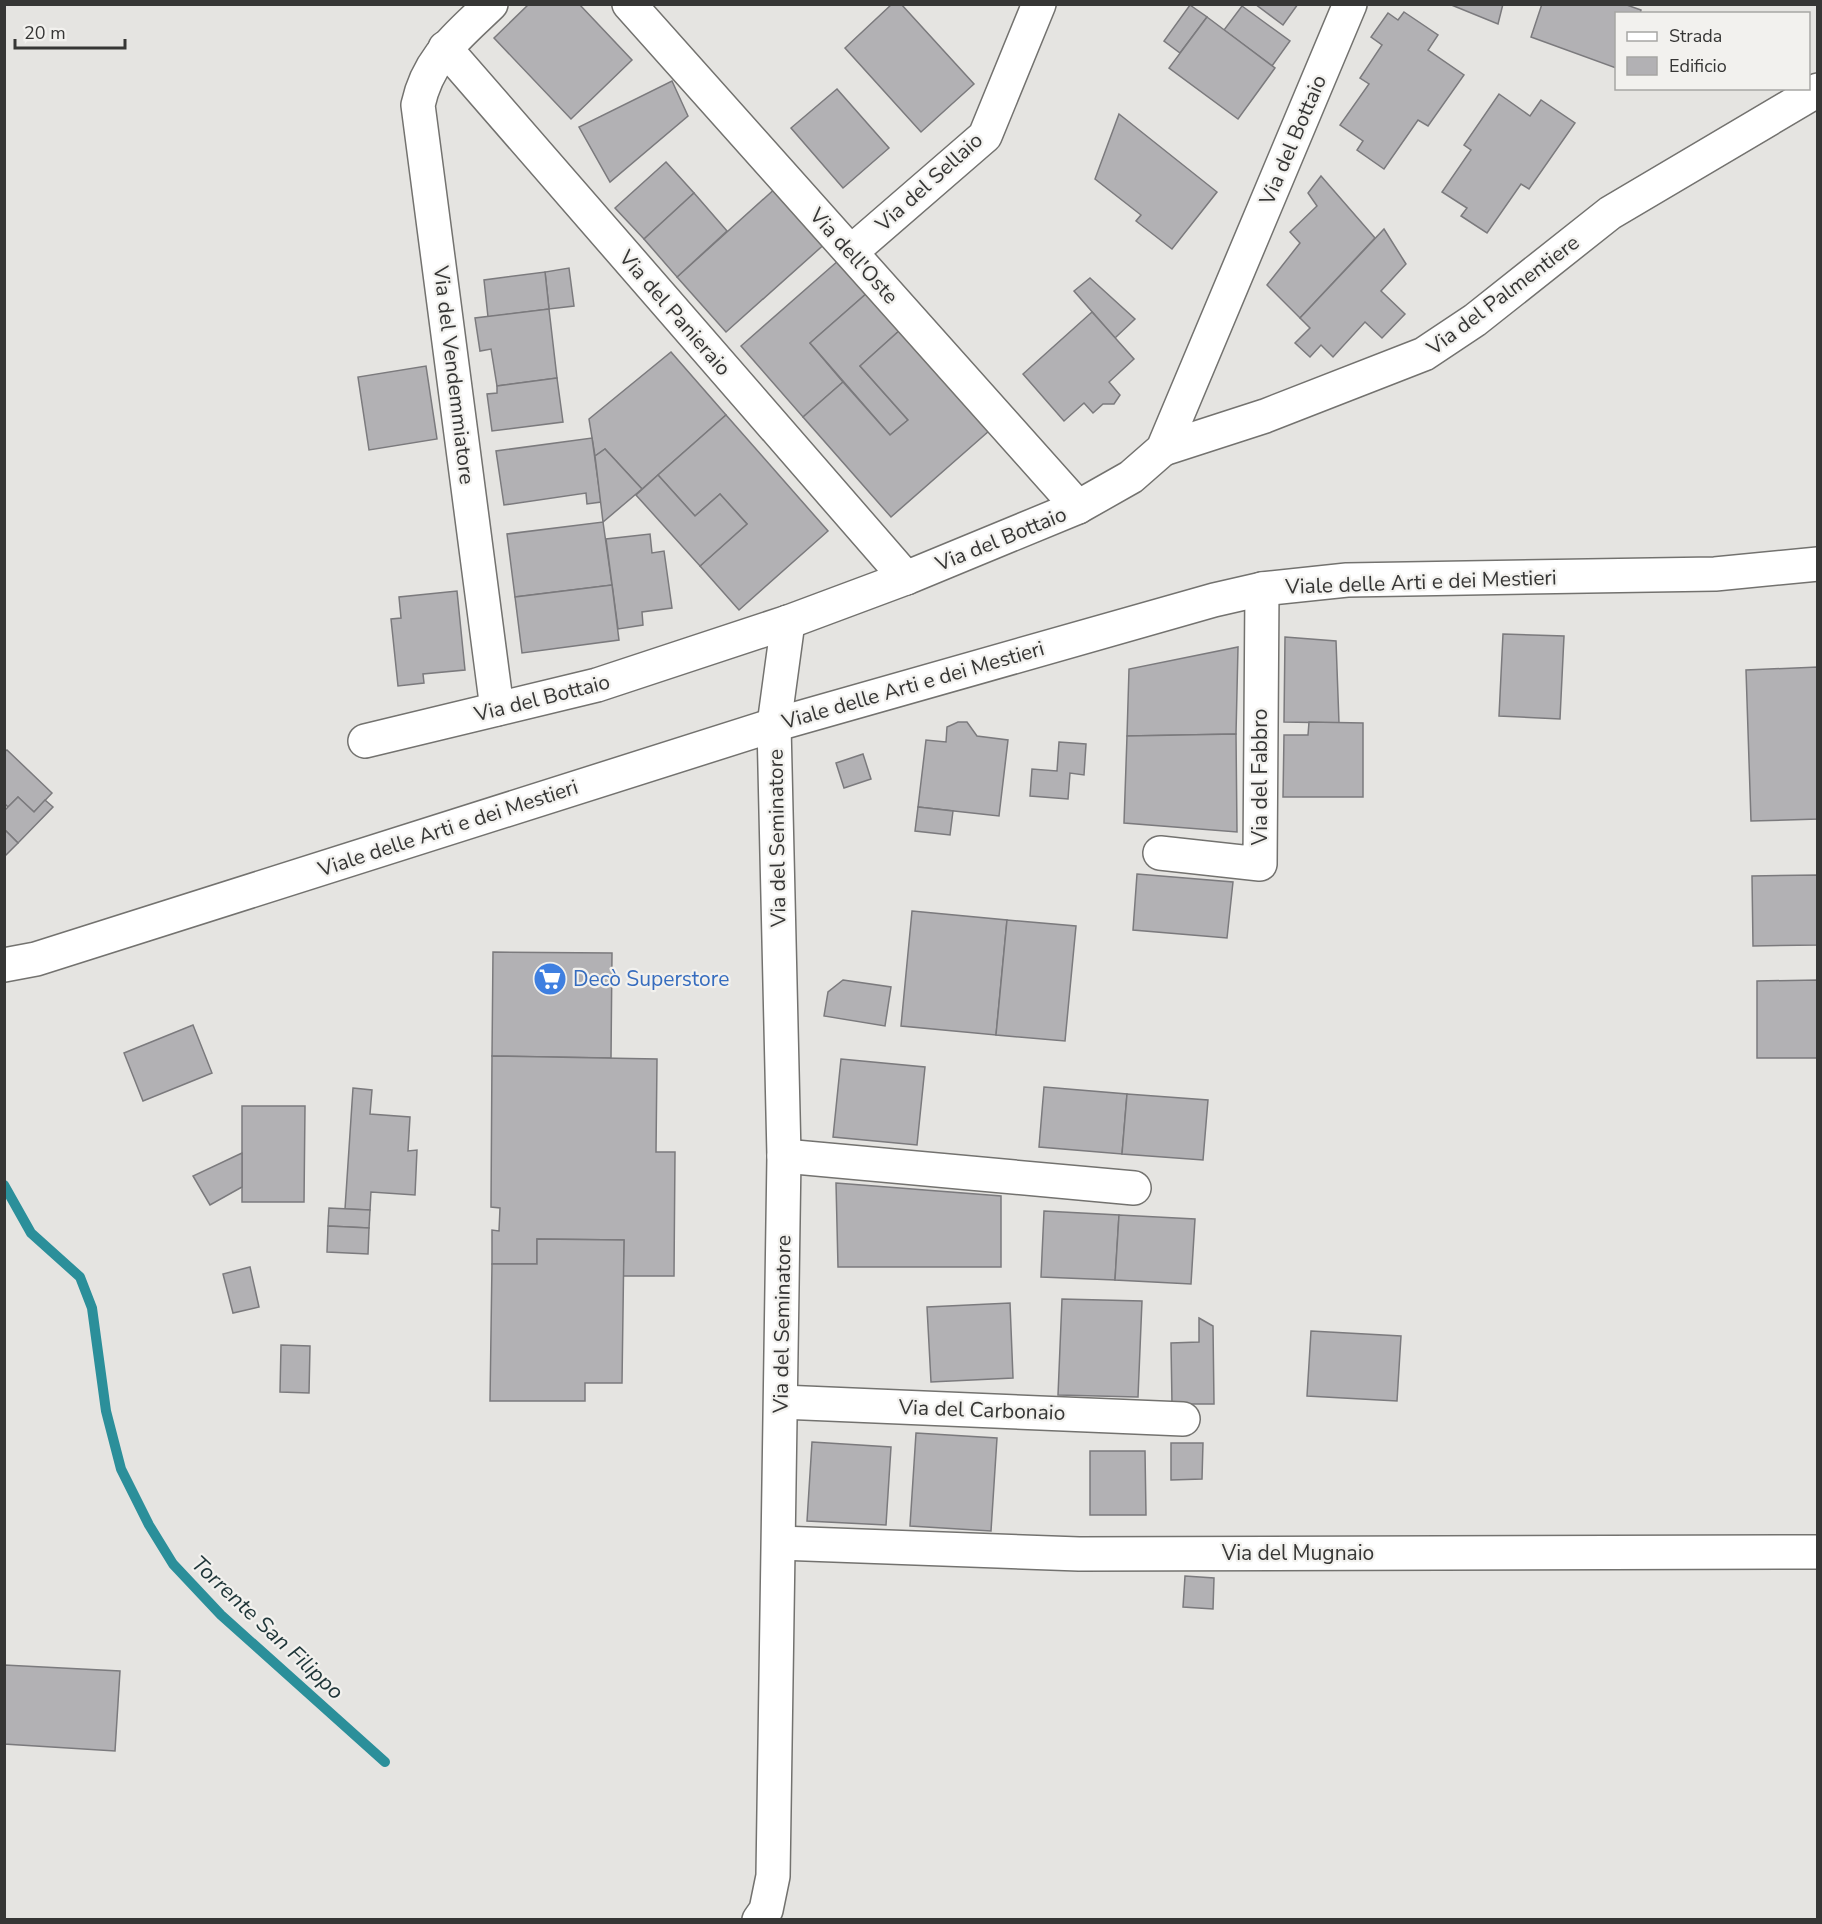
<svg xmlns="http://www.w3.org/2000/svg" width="1822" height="1924" font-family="'Nunito Sans',sans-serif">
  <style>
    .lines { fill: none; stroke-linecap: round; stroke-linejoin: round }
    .stream { stroke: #2b8f9a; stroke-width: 10 }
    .building { fill: #b2b1b4; stroke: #7b7a7d; stroke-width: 1.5 }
    .minor-casing { stroke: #73726f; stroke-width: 36 }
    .minor { stroke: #fff; stroke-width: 33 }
    .labels { text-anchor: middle; stroke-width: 4.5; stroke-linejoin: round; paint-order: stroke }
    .street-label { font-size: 21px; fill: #363635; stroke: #f2f1ee }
    .shop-label { font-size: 21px; fill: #366cbe; stroke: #f2f1ee; text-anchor: start }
    .water-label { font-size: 22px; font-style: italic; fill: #1e3538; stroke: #f2f1ee }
  </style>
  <rect width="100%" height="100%" fill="#e5e4e1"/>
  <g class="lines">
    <path class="stream" d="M4 1185 31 1233 80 1277 92 1308 106 1411 121 1469 149 1525 173 1564 221 1615 385 1762"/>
  </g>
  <g class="building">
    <path d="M529 4H579L632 60 571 119 494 38Z"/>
    <path d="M892 4H901L974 84 921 132 845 48Z"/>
    <path d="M1255 4H1298L1283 25Z"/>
    <path d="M1449 4H1503L1498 24Z"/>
    <path d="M1542 4H1624L1641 10 1640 14H1616V68L1531 37Z"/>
    <path d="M1190 5 1207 17 1180 53 1164 41Z"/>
    <path d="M1242 6 1290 41 1272 66 1224 30Z"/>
    <path d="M1404 12 1438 35 1428 50 1464 75 1428 126 1418 120 1384 169 1357 150 1363 141 1340 125 1369 84 1360 78 1382 45 1371 37 1388 13 1398 20Z"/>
    <path d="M1207 17 1275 68 1238 119 1169 68Z"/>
    <path d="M672 81 688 116 610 182 579 127Z"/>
    <path d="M837 89 889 148 843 188 791 128Z"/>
    <path d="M1499 94 1530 116 1541 100 1575 123 1529 189 1521 184 1487 233 1461 216 1467 208 1442 192 1471 150 1464 145Z"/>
    <path d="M1119 114 1217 192 1172 249 1136 221 1141 215 1095 179Z"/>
    <path d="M666 162 694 193 644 239 615 208Z"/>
    <path d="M1321 176 1375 238 1300 318 1267 285 1300 243 1290 232 1317 206 1308 193Z"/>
    <path d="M778 186 828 241 726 332 677 277Z"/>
    <path d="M694 193 727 231 677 277 644 239Z"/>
    <path d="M1384 229 1406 264 1381 291 1405 314 1382 338 1365 322 1333 357 1321 345 1310 357 1295 343 1310 328 1300 318Z"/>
    <path d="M839 260 867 293 810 343 843 382 803 417 741 346Z"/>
    <path d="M569 268 574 306 549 309 545 272Z"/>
    <path d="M545 272 549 309 488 317 484 280Z"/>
    <path d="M1090 278 1135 319 1115 338 1074 291Z"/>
    <path d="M867 293 900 330 860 366 908 420 890 435 810 343Z"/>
    <path d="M549 309 557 378 497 386 491 349 480 351 475 318Z"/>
    <path d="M1092 312 1134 359 1109 382 1120 395 1114 404H1103L1093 413 1084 403 1064 421 1023 374Z"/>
    <path d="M900 330 989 431 891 517 803 417 843 382 890 435 908 420 860 366Z"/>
    <path d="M671 352 726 415 642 489 605 449 595 456 589 419Z"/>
    <path d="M426 366 437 439 369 450 358 377Z"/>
    <path d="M557 378 563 422 492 431 487 394 497 393V386Z"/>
    <path d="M726 415 828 531 739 610 700 566 747 524 720 494 695 516 658 475Z"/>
    <path d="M592 438 601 502 587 504 586 493 504 505 496 451Z"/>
    <path d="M605 449 642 489 603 522 595 456Z"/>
    <path d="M658 475 695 516 720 494 747 524 700 566 636 495Z"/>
    <path d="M603 522 612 585 515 597 507 534Z"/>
    <path d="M650 534 652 553 664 551 672 608 642 612 643 625 618 629 606 539Z"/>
    <path d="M612 585 619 640 522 653 515 597Z"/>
    <path d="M457 591 465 670 423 674 424 683 398 686 391 619 401 618 399 597Z"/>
    <path d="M1503 634 1564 636 1560 719 1499 716Z"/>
    <path d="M1285 637 1336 641 1339 723 1284 722Z"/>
    <path d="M1238 647 1236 734 1127 736 1129 669Z"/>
    <path d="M1818 667V819L1751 821 1746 670Z"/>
    <path d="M958 722H967L977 736 1008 740 999 816 918 807 926 740 946 742 947 727Z"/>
    <path d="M1309 722 1363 723V797H1283L1284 735H1308Z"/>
    <path d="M1236 734 1237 832 1124 823 1127 736Z"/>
    <path d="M1059 742 1086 744 1084 775 1070 773 1068 799 1030 796 1032 769 1057 771Z"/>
    <path d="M7 750 52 793 34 812 18 797 8 807 4 803V752Z"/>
    <path d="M863 754 871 779 844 788 836 763Z"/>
    <path d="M18 797 34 812 45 800 53 807 18 843 4 829V811Z"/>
    <path d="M918 807 953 811 950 835 915 831Z"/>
    <path d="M4 829 18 843 4 857Z"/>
    <path d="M1137 874 1233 882 1227 938 1133 930Z"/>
    <path d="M1818 875V945L1753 946 1752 876Z"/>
    <path d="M912 911 1007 920 996 1035 901 1026Z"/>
    <path d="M1007 920 1076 926 1065 1041 996 1035Z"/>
    <path d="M493 952 612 953 611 1058 492 1056Z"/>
    <path d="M843 980 891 987 885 1026 824 1016 828 992Z"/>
    <path d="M1818 980V1058H1757V981Z"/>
    <path d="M193 1025 212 1073 143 1101 124 1053Z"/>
    <path d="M492 1056 657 1059 656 1152H675L674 1276H623L624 1240 537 1239V1264H492V1230L499 1231 500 1208 491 1207Z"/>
    <path d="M841 1059 925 1067 917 1145 833 1137Z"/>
    <path d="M1044 1087 1127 1094 1122 1154 1039 1147Z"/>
    <path d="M353 1088 372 1090 370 1114 410 1117 408 1151 417 1150 415 1195 371 1192 370 1210 345 1209Z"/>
    <path d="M1127 1094 1208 1100 1203 1160 1122 1154Z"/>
    <path d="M242 1106H305L304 1202H242Z"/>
    <path d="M242 1153V1187L210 1205 193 1176Z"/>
    <path d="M836 1183 1001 1196V1267H838Z"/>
    <path d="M329 1208 370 1210 369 1228 328 1226Z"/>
    <path d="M1044 1211 1119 1215 1115 1280 1041 1277Z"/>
    <path d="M1119 1215 1195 1219 1191 1284 1115 1280Z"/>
    <path d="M328 1226 369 1228 368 1254 327 1252Z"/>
    <path d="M537 1239 624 1240 622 1383H585V1401H490L492 1264H537Z"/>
    <path d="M250 1267 259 1307 233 1313 223 1274Z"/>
    <path d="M1062 1299 1142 1301 1138 1397 1058 1395Z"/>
    <path d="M1010 1303 1013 1378 931 1382 927 1307Z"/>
    <path d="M1199 1318 1213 1326 1214 1404H1172L1171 1343 1199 1342Z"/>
    <path d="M1311 1331 1401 1336 1397 1401 1307 1396Z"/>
    <path d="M281 1345 310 1346 309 1393 280 1392Z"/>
    <path d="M916 1433 997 1438 991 1531 910 1526Z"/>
    <path d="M812 1442 891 1447 886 1525 807 1521Z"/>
    <path d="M1171 1443H1203L1202 1479 1171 1480Z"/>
    <path d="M1090 1451H1145L1146 1515H1090Z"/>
    <path d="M1185 1576 1214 1578 1213 1609 1183 1607Z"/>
    <path d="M4 1665 120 1671 115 1751 4 1744Z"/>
  </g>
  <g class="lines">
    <g class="minor-casing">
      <g id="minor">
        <path d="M491 4C458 36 428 58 418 105L497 709"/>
        <path d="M629 4 1078 507"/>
        <path d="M445 48 906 578"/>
        <path d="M851 252 985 136 1039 4"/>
        <path d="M1163 449 1265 416 1424 354 1475 320 1610 213 1818 90"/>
        <path d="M365 741 597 685 788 622 906 578 1078 507 1131 477 1163 449 1350 4"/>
        <path d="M1160 853 1260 864 1262 589"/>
        <path d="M4 965 36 959 774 725 1214 600 1262 589 1347 580 1715 574 1818 564"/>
        <path d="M784 1156 1134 1188"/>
        <path d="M781 1402 1183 1419"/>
        <path d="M779 1543 1079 1554 1818 1552"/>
        <path d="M759 1920 766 1910 773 1876 784 1156 774 725 788 622"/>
      </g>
    </g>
    <use href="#minor" class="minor"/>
  </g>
  <defs>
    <g id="supermarket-disc" transform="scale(1.725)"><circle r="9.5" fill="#3f7fe0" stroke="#f2f1ee"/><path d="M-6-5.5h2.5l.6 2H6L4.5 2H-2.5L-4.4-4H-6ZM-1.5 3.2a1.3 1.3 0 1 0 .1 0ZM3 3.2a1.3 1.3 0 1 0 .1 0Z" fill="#fff"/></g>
  </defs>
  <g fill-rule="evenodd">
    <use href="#supermarket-disc" x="550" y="979"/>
  </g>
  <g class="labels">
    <g class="street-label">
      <text transform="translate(1293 140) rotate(-67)" y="7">Via del Bottaio</text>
      <text transform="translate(929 182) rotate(-42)" y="7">Via del Sellaio</text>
      <text transform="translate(854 256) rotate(48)" y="7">Via dell'Oste</text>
      <text transform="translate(1503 295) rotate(-37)" y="7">Via del Palmentiere</text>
      <text transform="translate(675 313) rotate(49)" y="7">Via del Panieraio</text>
      <text transform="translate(454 375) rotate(83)" y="7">Via del Vendemmiatore</text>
      <text transform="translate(1001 539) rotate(-22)" y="7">Via del Bottaio</text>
      <text transform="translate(1421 582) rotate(-2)" y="7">Viale delle Arti e dei Mestieri</text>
      <text transform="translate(913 685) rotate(-16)" y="7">Viale delle Arti e dei Mestieri</text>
      <text transform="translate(542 698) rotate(-14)" y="7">Via del Bottaio</text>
      <text transform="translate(1260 777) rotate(-90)" y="7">Via del Fabbro</text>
      <text transform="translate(448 828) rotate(-18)" y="7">Viale delle Arti e dei Mestieri</text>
      <text transform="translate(777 838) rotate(-91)" y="7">Via del Seminatore</text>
      <text transform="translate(782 1324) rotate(-89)" y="7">Via del Seminatore</text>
      <text transform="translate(982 1410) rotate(2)" y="7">Via del Carbonaio</text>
      <text x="1298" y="1560">Via del Mugnaio</text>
    </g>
    <g class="shop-label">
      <text x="573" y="986">Decò Superstore</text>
    </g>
    <g class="water-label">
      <text transform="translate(268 1627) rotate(43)" y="8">Torrente San Filippo</text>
    </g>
  </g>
  <rect width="1822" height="1924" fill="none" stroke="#363635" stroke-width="12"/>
  <rect x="1615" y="12" width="195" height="78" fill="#f2f1ee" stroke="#a7a6a4" stroke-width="1.5"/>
  <rect x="1627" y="32" width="30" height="9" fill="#ffffff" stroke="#a7a6a4" stroke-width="1.5"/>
  <text x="1669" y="42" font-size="18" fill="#363635">Strada</text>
  <rect x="1627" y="57" width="30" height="18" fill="#b2b1b4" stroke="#a7a6a4" stroke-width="1.5"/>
  <text x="1669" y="72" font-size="18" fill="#363635">Edificio</text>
  <path d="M15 39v9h110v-9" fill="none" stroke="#363635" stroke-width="3"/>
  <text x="24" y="39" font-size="18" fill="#363635" stroke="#f2f1ee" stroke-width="4.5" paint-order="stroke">20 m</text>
</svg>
